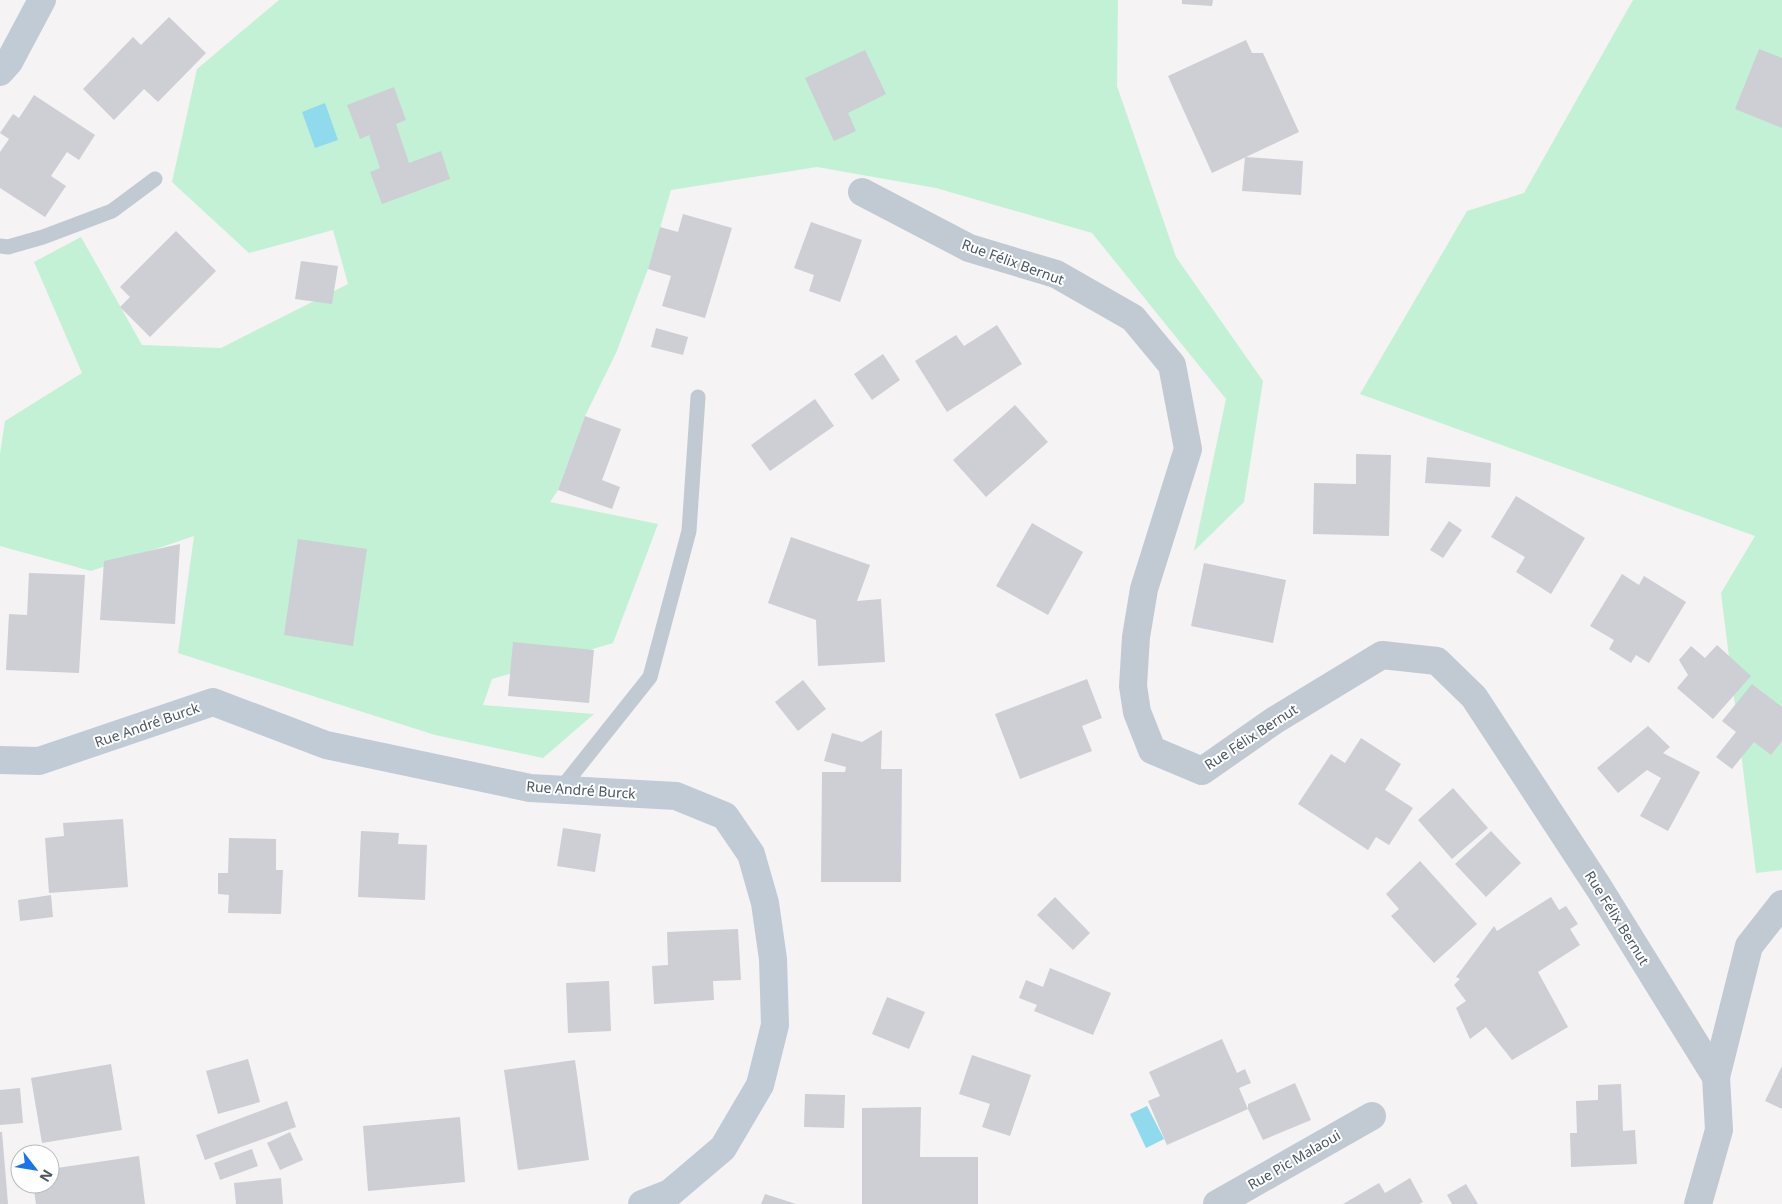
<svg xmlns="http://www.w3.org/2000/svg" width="1782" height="1204" font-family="'Noto Sans',sans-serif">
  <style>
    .green { fill: #c3f1d5 }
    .water { fill: #90daee }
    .building { fill: #cdcfd5 }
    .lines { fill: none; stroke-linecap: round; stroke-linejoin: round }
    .lane { stroke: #c1cad2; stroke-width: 15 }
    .street { stroke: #c1cad2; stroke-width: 28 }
    .secondary { stroke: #c1cbd6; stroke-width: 28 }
    .labels { text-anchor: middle; stroke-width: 4; stroke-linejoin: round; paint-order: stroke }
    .street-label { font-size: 14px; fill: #4a5661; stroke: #fff }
  </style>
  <rect width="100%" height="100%" fill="#f5f3f3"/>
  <g class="green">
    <path d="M279 0H1118L1117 86 1176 257 1263 381 1244 502 1194 551 1226 399 1092 233 936 188 817 167 671 190 648 269 616 353 585 416 558 490 550 502 658 524 613 643 492 679 483 705 594 714 543 758 435 735 178 653 194 536 91 571 0 546V454L5 421 82 373 34 262 81 237 142 345 221 348 348 284 333 230 249 253 172 182 197 69Z"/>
    <path d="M1633 0H1782V870L1756 873 1721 593 1755 536 1360 394 1467 211 1524 193Z"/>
  </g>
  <g class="water">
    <path d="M325 103 338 140 315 148 302 112Z"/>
    <path d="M1147 1106 1164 1139 1146 1148 1130 1114Z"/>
  </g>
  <g class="building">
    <path d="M1182 0H1213L1212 6 1182 4Z"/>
    <path d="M169 17 206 53 158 102 144 89 114 120 83 89 133 37 141 45Z"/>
    <path d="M1246 40 1252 53H1263L1299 132 1212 173 1168 76Z"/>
    <path d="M1759 49 1782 58V128L1735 109Z"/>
    <path d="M865 50 886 94 848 113 856 131 834 141 805 78Z"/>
    <path d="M394 87 406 120 396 124 409 163 441 151 450 179 382 204 370 172 380 168 369 135 360 139 347 105Z"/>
    <path d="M34 95 95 135 79 160 67 152 51 176 66 186 45 217 0 188V152L9 139 0 133 13 114 19 118Z"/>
    <path d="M1245 157 1303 161 1301 195 1242 191Z"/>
    <path d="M683 214 732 228 705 318 662 306 671 276 648 269 660 227 678 232Z"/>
    <path d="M811 222 862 240 840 302 809 291 814 275 794 268Z"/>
    <path d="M176 231 216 271 150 337 120 307 130 297 120 287Z"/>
    <path d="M301 261 338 266 332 304 295 299Z"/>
    <path d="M997 325 1022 364 947 412 915 361 956 335 964 346Z"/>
    <path d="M656 328 688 337 683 355 651 347Z"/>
    <path d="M883 354 900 380 872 400 854 374Z"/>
    <path d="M815 399 834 426 770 471 751 445Z"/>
    <path d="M1015 405 1048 442 986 497 953 460Z"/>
    <path d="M585 416 621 429 602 480 620 487 612 509 558 490Z"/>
    <path d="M1356 454 1391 455 1389 536 1313 534 1314 483 1356 484Z"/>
    <path d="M1427 457 1491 463 1490 487 1425 483Z"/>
    <path d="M1516 496 1585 538 1551 594 1516 572 1525 557 1491 537Z"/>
    <path d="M1449 521 1462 530 1443 558 1430 550Z"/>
    <path d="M1032 523 1083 552 1048 615 996 586Z"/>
    <path d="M791 537 870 565 857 601 881 599 885 662 818 666 816 620 768 603Z"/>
    <path d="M298 539 367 549 353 646 284 635Z"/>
    <path d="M180 544 175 624 100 620 104 561Z"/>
    <path d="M1204 563 1286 580 1273 643 1191 626Z"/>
    <path d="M29 573 85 575 79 673 6 670 9 614 27 615Z"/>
    <path d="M1622 574 1639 585 1644 576 1686 602 1649 663 1636 655 1631 663 1609 649 1614 640 1590 626Z"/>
    <path d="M513 642 594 650 589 703 508 696Z"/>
    <path d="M1717 645 1751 676 1713 719 1677 688 1688 675 1679 660 1691 646 1705 658Z"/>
    <path d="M1087 679 1102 718 1082 726 1092 751 1020 779 995 714Z"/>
    <path d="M803 680 826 709 798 731 775 702Z"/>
    <path d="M1752 684 1782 707V741L1771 755 1754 742 1732 769 1716 757 1736 732 1722 721Z"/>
    <path d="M1648 726 1670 747 1663 753 1700 772 1668 831 1640 816 1661 778 1647 770 1618 793 1597 768Z"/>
    <path d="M882 730 881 769H902L901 882H821L822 772H845L846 767 824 761 832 733 862 742Z"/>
    <path d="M1361 738 1401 764 1385 790 1413 808 1389 845 1376 837 1368 850 1298 804 1331 754 1345 763Z"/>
    <path d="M1453 788 1488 828 1452 859 1418 820Z"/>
    <path d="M123 819 128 887 49 893 45 838 64 836 63 823Z"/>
    <path d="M563 828 601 834 595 872 557 866Z"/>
    <path d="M361 831 399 833 398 844 427 845 425 900 358 897Z"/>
    <path d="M1491 831 1521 863 1486 897 1455 864Z"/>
    <path d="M229 838 276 839V870H283L281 914 228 913 229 895 218 894V873H228Z"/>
    <path d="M1420 861 1477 924 1434 963 1391 916 1399 909 1386 894Z"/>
    <path d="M51 895 53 917 20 921 18 900Z"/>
    <path d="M1055 897 1090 933 1073 950 1037 915Z"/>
    <path d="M1551 897 1559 910 1566 906 1578 924 1570 929 1580 945 1538 972 1568 1027 1512 1060 1486 1027 1470 1039 1456 1008 1466 1001 1454 985 1460 979 1456 977 1494 926 1497 931Z"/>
    <path d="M738 929 741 980 713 981 714 1000 654 1004 652 966 668 965 667 932Z"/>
    <path d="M1050 968 1111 993 1093 1035 1034 1011 1037 1005 1019 998 1026 980 1043 987Z"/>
    <path d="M609 981 611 1031 568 1033 566 983Z"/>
    <path d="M887 997 925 1012 909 1049 872 1034Z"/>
    <path d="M1222 1039 1237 1073 1245 1069 1251 1083 1239 1088 1248 1109 1167 1145 1148 1101 1160 1096 1149 1072Z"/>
    <path d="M972 1055 1031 1075 1010 1136 982 1127 990 1104 959 1094Z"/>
    <path d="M248 1059 260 1102 218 1114 206 1071Z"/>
    <path d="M575 1060 589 1160 518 1170 504 1070Z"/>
    <path d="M111 1064 122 1130 42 1143 31 1078Z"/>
    <path d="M1782 1066V1109L1765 1101Z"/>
    <path d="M1295 1083 1311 1120 1263 1140 1248 1109V1104Z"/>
    <path d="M1621 1084 1623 1131 1635 1130 1637 1164 1571 1167 1570 1133H1577L1576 1101 1598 1100V1085Z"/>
    <path d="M20 1088 23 1123 0 1125V1090Z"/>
    <path d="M805 1094 845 1095 844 1128 804 1127Z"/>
    <path d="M287 1101 296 1127 205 1160 196 1135Z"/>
    <path d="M921 1107 920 1157H978V1204H862V1108Z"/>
    <path d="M460 1117 465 1182 368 1191 363 1126Z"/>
    <path d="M0 1132H2L8 1204H0Z"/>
    <path d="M290 1132 303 1160 280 1170 267 1143Z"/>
    <path d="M252 1149 258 1166 220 1180 214 1163Z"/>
    <path d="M139 1156 145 1204H36L33 1184H50V1169Z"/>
    <path d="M281 1178 283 1204H236L234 1183Z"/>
    <path d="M1410 1178 1423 1202 1419 1204H1343L1379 1183 1385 1193Z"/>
    <path d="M1466 1184 1478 1204H1452L1447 1195Z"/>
    <path d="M765 1194 796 1204H761Z"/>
  </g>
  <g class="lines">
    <g class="lane">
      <path d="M0 246 8 247 43 237 112 211 155 179"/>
      <path d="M560 790 650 677 689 531 698 397"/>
    </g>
    <g class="street">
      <path d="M862 192 969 248 1056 274 1133 318 1172 365 1188 449 1144 589 1136 637 1133 686 1137 712 1152 750 1202 771 1275 720 1382 655 1437 661 1474 697 1599 888 1716 1077 1719 1130 1698 1204"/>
      <path d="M1716 1077 1749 946 1782 904"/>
      <path d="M1217 1204 1372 1116"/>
    </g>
    <g class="secondary">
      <path d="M0 72 9 62 42 0"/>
      <path d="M0 760 39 761 213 702 326 745 530 788 676 796 725 816 751 854 765 903 773 959 775 1025 760 1085 723 1148 670 1193 642 1204"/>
    </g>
  </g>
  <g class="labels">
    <g class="street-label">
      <text transform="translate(1013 262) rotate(20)" y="5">Rue Félix Bernut</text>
      <text transform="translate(147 725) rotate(-19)" y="5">Rue André Burck</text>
      <text transform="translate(1251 737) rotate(-33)" y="5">Rue Félix Bernut</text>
      <text transform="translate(581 790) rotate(4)" y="5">Rue André Burck</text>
      <text transform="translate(1617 918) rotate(58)" y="5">Rue Félix Bernut</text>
      <text transform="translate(1294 1160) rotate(-30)" y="5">Rue Pic Malaoui</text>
    </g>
  </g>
  <g transform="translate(35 1169) rotate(121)"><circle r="24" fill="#ffffff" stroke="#b7bbc0"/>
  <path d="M0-4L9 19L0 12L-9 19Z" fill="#1a73e8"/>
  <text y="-8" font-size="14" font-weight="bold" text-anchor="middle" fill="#4a5661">N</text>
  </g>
</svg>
